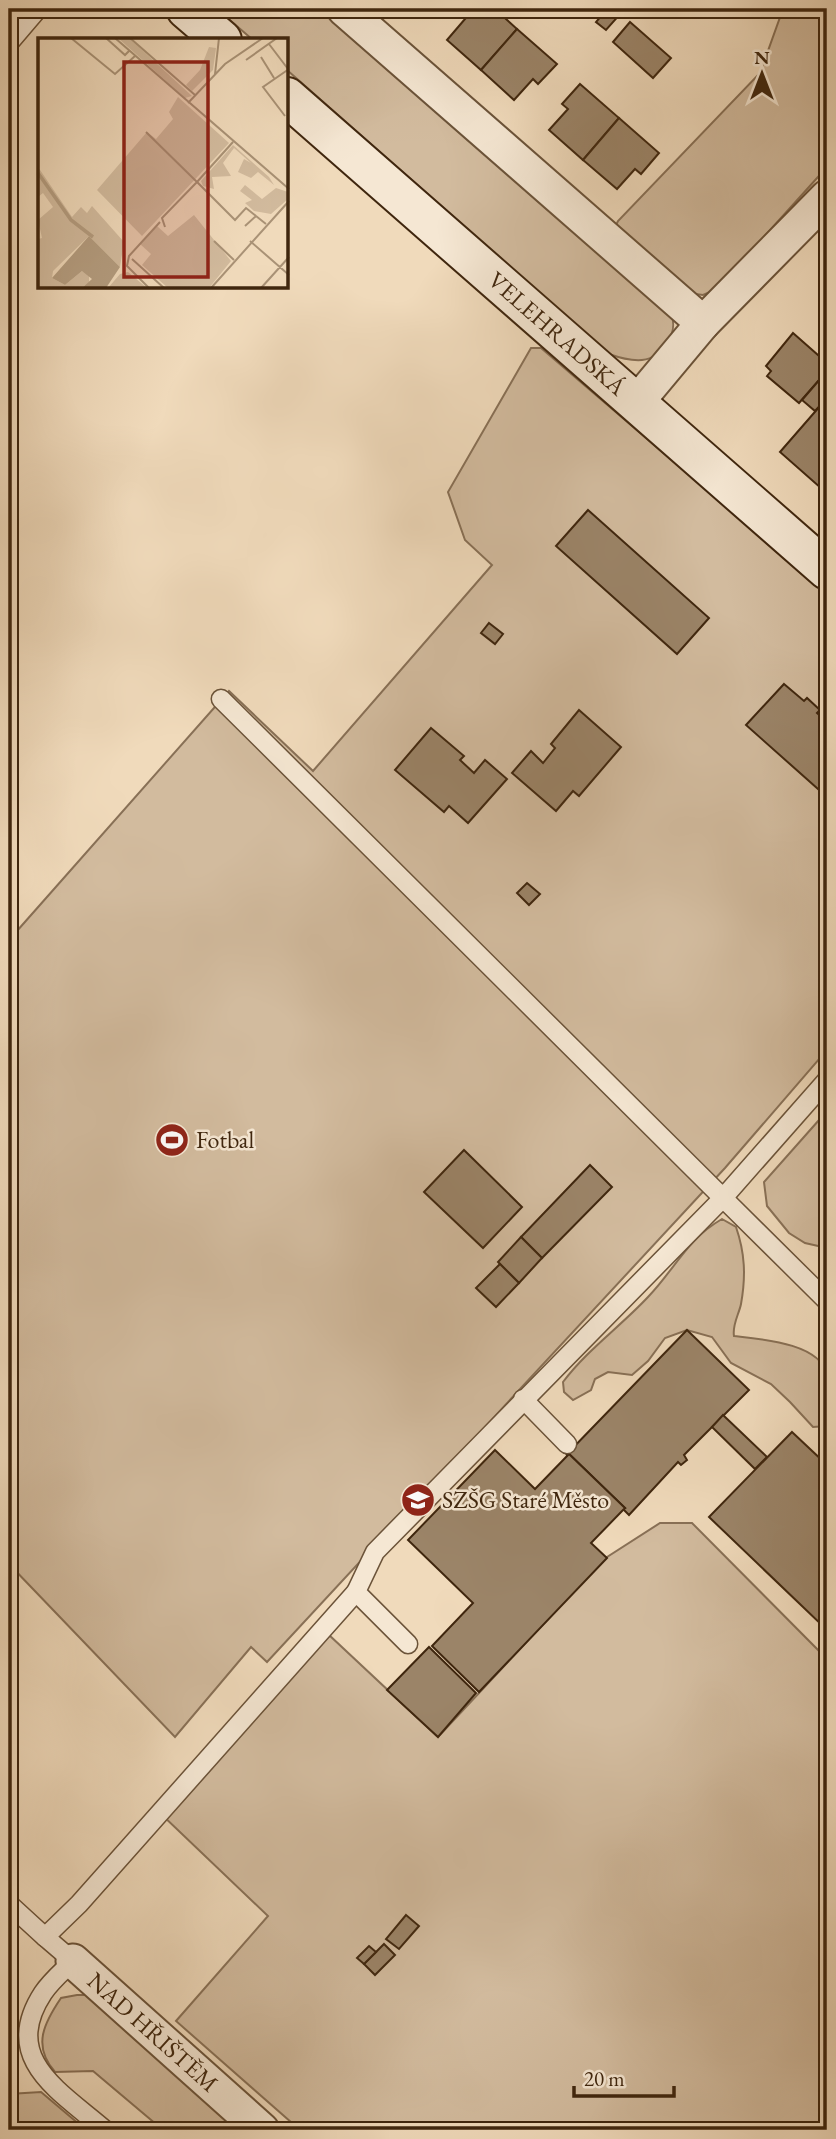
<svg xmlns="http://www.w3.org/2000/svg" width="836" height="2139" font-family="'EB Garamond',serif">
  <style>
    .green { fill: #d2bb9e; stroke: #887056; stroke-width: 2 }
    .building { fill: #9b8468; stroke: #3f260e; stroke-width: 2 }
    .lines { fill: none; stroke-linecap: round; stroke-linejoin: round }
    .lane-casing { stroke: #6b5339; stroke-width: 21 }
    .street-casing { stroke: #6b5339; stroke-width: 37 }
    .secondary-casing { stroke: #3f260e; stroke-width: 42 }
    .lane { stroke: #f5e7d3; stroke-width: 18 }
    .street { stroke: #f5e7d3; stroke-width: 33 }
    .secondary { stroke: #f5e7d3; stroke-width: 38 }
    .labels { text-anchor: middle; stroke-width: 5; stroke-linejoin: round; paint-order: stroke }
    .street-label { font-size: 24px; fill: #3f260e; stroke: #f5e7d3 }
    .poi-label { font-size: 24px; fill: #3f260e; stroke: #f5e7d3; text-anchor: start }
    .inset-river { fill: none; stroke: #b49d80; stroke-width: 3.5 }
    .inset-road { fill: none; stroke: #a99276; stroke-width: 2 }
    .view { fill: #8f2418; fill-opacity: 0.15; stroke: #8f2418; stroke-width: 3.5 }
    .inset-edge { fill: none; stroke: #3f260e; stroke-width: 3.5 }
  </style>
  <rect width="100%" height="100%" fill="#f0dabb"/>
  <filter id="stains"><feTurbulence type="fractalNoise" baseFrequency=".00286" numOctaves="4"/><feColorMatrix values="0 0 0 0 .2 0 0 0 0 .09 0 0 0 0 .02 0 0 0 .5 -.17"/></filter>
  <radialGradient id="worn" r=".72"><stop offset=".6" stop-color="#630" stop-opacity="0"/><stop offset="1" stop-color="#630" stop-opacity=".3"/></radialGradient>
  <g class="green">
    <path d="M217 9H333L671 314C679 332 663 358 642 360 630 361 620 358 609 354L287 70V40H253Z"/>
    <path d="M783 9H827V167L717 289 703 295 688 293 614 229 618 221 760 73Z"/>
    <path d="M531 348H541L827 593V1050L725 1168 267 1662 251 1647 175 1737 9 1564V940L229 691 313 771 492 565 465 540 448 492Z"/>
    <path d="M827 1111V1248L805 1243 789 1233 767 1206 764 1182Z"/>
    <path d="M722 1219 736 1227C745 1253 746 1276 741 1304 739 1314 732 1325 734 1336 760 1339 821 1343 827 1375 830 1391 827 1410 827 1426L813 1427 790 1402 771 1384 731 1363 712 1337 687 1330 665 1338 648 1361 632 1375 608 1372 595 1379 591 1390 573 1400 564 1392 563 1382C587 1350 621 1326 648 1297 675 1269 687 1239 722 1219Z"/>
    <path d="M660 1523H692L826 1658 827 2130H300L176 2021 268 1916 160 1813 329 1635 438 1737 604 1559Z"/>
    <path d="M77 1995H88L240 2130H163L93 2071 55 2072C32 2046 44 2023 61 1998Z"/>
    <path d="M41 2092 86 2130H9V2094Z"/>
  </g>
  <g class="building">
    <path d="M464 9H495L517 29 481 70 447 40 465 19 460 14Z"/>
    <path d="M607 9H618L622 12 606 30 596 22Z"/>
    <path d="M630 22 671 58 653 78 613 42Z"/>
    <path d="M517 29 557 64 538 84 533 79 514 100 481 70Z"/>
    <path d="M580 84 619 118 583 160 549 130 568 109 562 104Z"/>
    <path d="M619 118 659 153 641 174 635 169 617 189 583 160Z"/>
    <path d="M793 333 827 363V371L799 403 767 376 771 371 766 366Z"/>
    <path d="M827 371V398L815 411 802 400Z"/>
    <path d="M827 398V485L822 489 780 452Z"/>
    <path d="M588 510 709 618 677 654 556 546Z"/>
    <path d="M489 623 503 634 495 644 481 633Z"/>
    <path d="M784 684 804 701 807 698 820 710 817 713 827 722V797L746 725Z"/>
    <path d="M579 710 621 747 579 796 573 791 556 811 512 773 531 751 543 763 555 748 551 744Z"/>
    <path d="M431 728 464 756 460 760 474 773 485 760 507 779 468 823 449 806 444 812 395 770Z"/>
    <path d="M527 883 540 894 529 905 517 893Z"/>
    <path d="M464 1150 522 1207 483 1248 424 1192Z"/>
    <path d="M590 1165 612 1187 542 1258 521 1237Z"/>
    <path d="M521 1237 542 1258 519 1283 498 1262Z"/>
    <path d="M500 1264 519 1283 496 1307 476 1288Z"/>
    <path d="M687 1330 749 1390 684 1455 687 1460 681 1465 678 1462 629 1515 623 1509 625 1508 569 1454 566 1455Z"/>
    <path d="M723 1415 767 1457 755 1469 712 1427Z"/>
    <path d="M792 1432 827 1465V1630L709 1517Z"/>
    <path d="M495 1450 535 1489 569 1454 625 1508 591 1543 607 1558 479 1692 432 1646 473 1603 408 1540Z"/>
    <path d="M429 1647 476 1693 438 1737 387 1690Z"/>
    <path d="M406 1915 419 1926 399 1949 386 1939Z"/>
    <path d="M384 1944 395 1955 375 1975 364 1964Z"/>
    <path d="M369 1946 376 1952 364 1964 357 1958Z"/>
  </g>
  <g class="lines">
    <g class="lane-casing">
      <g id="lane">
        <path d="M9 43 38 9"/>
        <path d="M221 699 723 1198 827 1080"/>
        <path d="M523 1399 567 1444"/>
        <path d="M408 1644 356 1592 375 1552 723 1198 827 1301"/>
        <path d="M9 1904 45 1937"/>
        <path d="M105 2130C60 2091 0 2059 43 1993 51 1981 63 1971 73 1961L45 1937 79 1904 356 1592"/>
      </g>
    </g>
    <g class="street-casing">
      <g id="street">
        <path d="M344 9 703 323"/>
        <path d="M637 402 703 323 827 197"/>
        <path id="s1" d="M73 1961 262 2130"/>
      </g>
    </g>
    <g class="secondary-casing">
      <g id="secondary">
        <path d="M186 9 222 40"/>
        <path id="s2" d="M287 97 827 570"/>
      </g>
    </g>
    <use href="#lane" class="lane"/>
    <use href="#street" class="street"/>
    <use href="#secondary" class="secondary"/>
  </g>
  <defs>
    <g id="stadium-disc" transform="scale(1.75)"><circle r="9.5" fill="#8f2418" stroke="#f5e7d3"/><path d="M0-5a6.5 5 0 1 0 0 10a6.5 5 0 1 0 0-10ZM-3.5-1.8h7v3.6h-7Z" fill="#fff"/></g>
    <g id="university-disc" transform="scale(1.75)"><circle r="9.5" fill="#8f2418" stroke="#f5e7d3"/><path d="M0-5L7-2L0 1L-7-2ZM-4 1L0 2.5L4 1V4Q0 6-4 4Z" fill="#fff"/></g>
  </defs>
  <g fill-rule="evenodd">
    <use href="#stadium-disc" x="172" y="1140"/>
    <use href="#university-disc" x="418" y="1500"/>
  </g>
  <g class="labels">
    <g class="street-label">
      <text dy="8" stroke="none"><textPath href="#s2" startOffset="359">VELEHRADSKÁ</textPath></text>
      <text dy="8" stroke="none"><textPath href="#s1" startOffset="107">NAD HŘIŠTĚM</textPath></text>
    </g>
    <g class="poi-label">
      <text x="196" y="1148">Fotbal</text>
      <text x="442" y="1508">SZŠG Staré Město</text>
    </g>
  </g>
  <g transform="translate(38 38)">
    <rect width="250" height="250" fill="#f0dabb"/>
    <path d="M80 0H91L154 58 147 60ZM171 9 178 10 175 32 154 53 148 47 162 32ZM140 59 191 105 104 198 59 152 109 94 118 101 135 81 131 74ZM195 107 231 139 236 147 220 134 213 140 200 134 206 121 213 125 196 110 185 125 193 138 174 139 176 151 165 148 163 143ZM0 129 34 179 43 169 49 175 54 168 86 204 82 229 51 198 15 233 14 240 27 247 44 233 51 235V244L44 250H0V201L4 200 0 182 15 169 5 155 0 159ZM207 147 224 161 238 150 250 154V161L233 176 216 173 207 165 214 162 202 153ZM156 177 193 223 171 250H130L104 227 113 216 102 206 119 188 130 198ZM90 234 109 250H70L82 236Z" fill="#d2bb9e"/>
    <path d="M51 198 82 229 68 250H44L54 241 44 233 27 247 14 240Z" fill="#b49d80"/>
    <path class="inset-river" d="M0 135 33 182 55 199"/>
    <path class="inset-road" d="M33 0 77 36 97 18M68 0 87 17 91 13M77 0 251 151M92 0 157 57M231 6 250 31M223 19 236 40M208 22 239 0M177 36 181 0M150 65 187 26 225 0M247 78 225 49 251 31M108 94 159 144 195 104M207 188 218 178 228 186M127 189 124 180 159 144 197 182 208 170 218 178M176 203 196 222M212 203 251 237M94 221 126 250M111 250 89 228 91 218 122 184M173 250 251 163M223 250 251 219"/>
    <path class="view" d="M86 24H170V239H86Z"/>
    <rect width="250" height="250" class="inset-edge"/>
  </g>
  <rect width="836" height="2139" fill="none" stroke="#f0dabb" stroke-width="35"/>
  <rect x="10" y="10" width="815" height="2118" fill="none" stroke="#3f260e" stroke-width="3.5"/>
  <rect x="18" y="18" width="801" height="2104" fill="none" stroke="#3f260e" stroke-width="2"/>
  <g transform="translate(762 74)" stroke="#f5e7d3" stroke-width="5" paint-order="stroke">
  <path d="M0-5L12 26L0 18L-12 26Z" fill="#3f260e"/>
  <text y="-10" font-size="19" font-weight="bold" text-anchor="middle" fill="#3f260e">N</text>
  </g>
  <path d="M574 2086v10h100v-10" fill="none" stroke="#3f260e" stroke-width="3.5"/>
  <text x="584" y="2086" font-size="21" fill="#3f260e" stroke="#f5e7d3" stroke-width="5" paint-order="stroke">20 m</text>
  <rect width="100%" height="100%" filter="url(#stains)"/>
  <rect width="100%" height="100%" fill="url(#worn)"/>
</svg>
